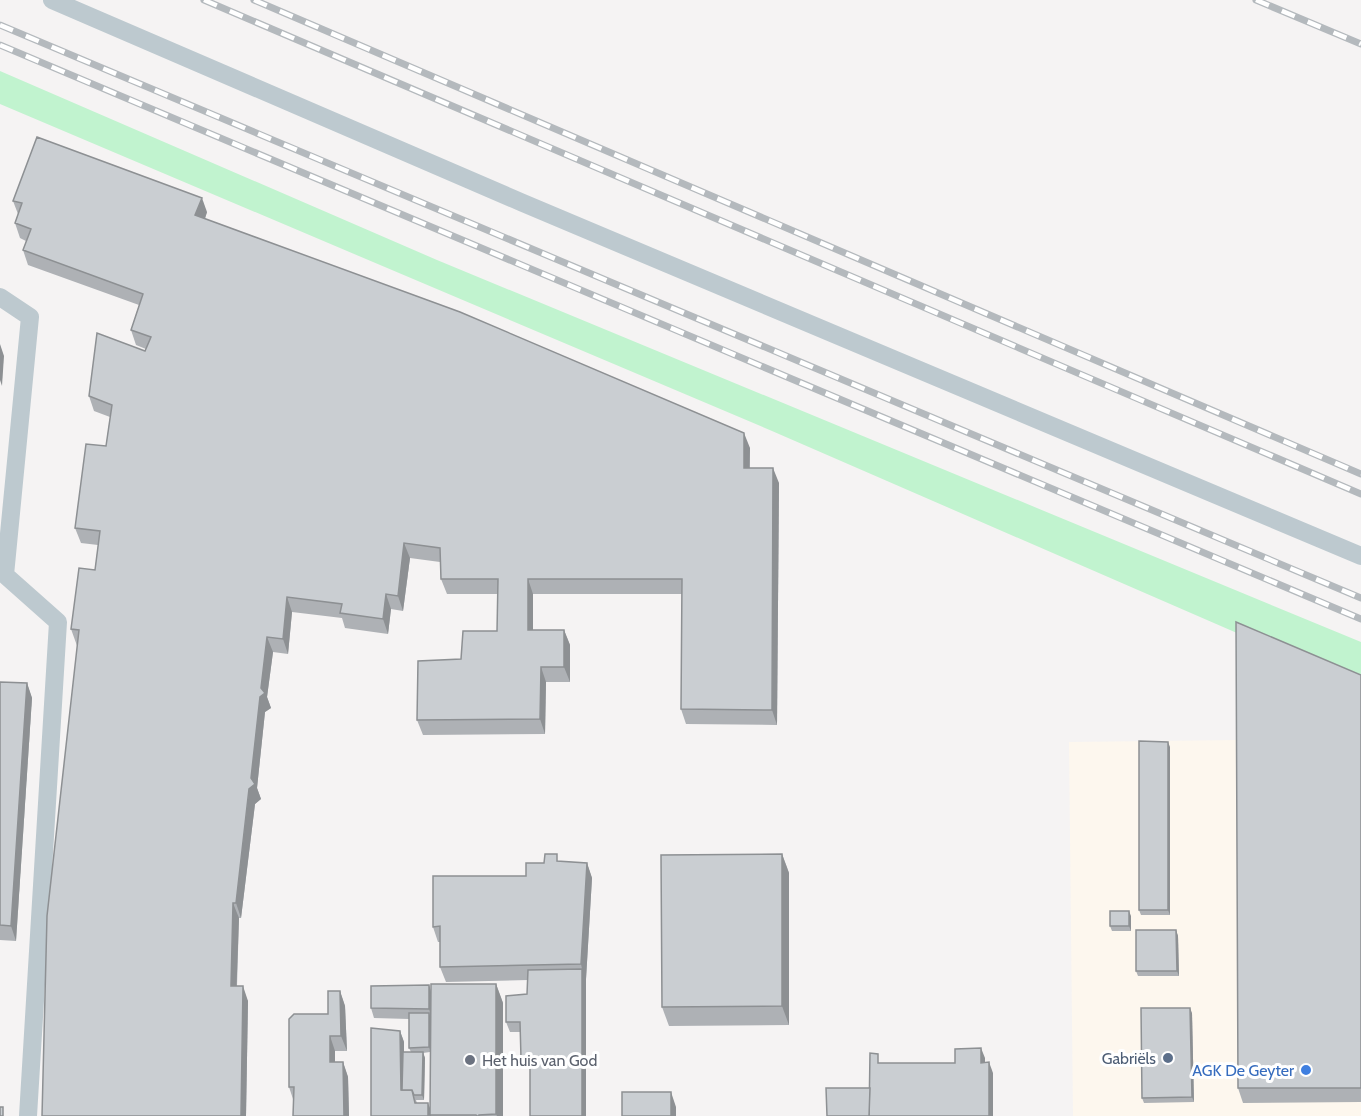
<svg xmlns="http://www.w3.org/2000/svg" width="1361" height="1116" font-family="Cabin,sans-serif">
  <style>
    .commercial { fill: #fdf7ee }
    .green { fill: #c1f3cf }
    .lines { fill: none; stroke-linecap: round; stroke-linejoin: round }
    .lane { stroke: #bdc9cf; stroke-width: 18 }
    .rail-casing { stroke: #b4b9bd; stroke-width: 7 }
    .rail { stroke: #fff; stroke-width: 4.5; stroke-dasharray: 14; stroke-linecap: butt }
    .wall { fill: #aeb1b5; fill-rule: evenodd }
    .shaded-wall { fill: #8d9093 }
    .building { fill: #caced2; stroke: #8d9093; stroke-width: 1.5 }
    .service-dot { fill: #5c6f8a; stroke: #fff; stroke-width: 2 }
    .worship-dot { fill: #6b7280; stroke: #fff; stroke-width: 2 }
    .shop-dot { fill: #3f7fe0; stroke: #fff; stroke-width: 2 }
    .labels { text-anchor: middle; stroke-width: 6; stroke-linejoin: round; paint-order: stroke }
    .service-label { font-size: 16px; fill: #4e5e75; stroke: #fff; text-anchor: end }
    .worship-label { font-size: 16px; fill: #5b616d; stroke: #fff; text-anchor: start }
    .shop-label { font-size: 16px; fill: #366cbe; stroke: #fff; text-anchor: end }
  </style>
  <rect width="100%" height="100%" fill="#f5f3f3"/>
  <path class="commercial" d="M1361 687V1116H1073L1069 742 1238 740Z"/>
  <path class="green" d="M0 71 437 260 1361 642V687L772 431 0 104Z"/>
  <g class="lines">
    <g class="lane">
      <path d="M52 0 523 203 1361 556"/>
      <path d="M0 297 30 317 5 575 58 622 28 1116"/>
    </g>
    <g class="rail-casing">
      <g id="rail">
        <path d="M204 0 1361 494"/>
        <path d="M254 0 1361 474"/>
        <path d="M1256 0 1361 44"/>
        <path d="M0 25 1361 598"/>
        <path d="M0 45 1361 619"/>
      </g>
    </g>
    <use href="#rail" class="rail"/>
  </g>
  <g class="wall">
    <path d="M13 201 207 212 205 219 750 448V468L779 483 777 725 686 724 681 709 682 594H533V630H564L570 645V682H546L545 734 423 735 417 720 461 659 497 631 498 594H447L441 579 440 562 410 558 403 611 391 609 388 634 345 628 342 618 292 612 288 654 273 652 267 697 271 708 265 712 257 788 261 799 255 804 241 918H239L237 986 248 1001 246 1116 71 629 95 570 98 545 81 543 75 528 106 446 110 417 94 411 89 396 145 351 146 349 136 345 131 330 139 305 28 265 23 250 26 241 20 238 15 223 18 214Z"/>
    <path d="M1361 675V1102L1243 1103 1238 1088Z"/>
    <path d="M0 682 27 683 32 698 16 941 0 940Z"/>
    <path d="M1170 747V915H1141L1139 910Z"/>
    <path d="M782 854 789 873V1025L669 1026 662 1007Z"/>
    <path d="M560 861 587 863 592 878 586 979V1116H530V1069H525L521 1058 520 1032H510L506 1022 527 994 528 980 446 982 440 967V942H438L433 927 526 876 544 863Z"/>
    <path d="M1131 916V931H1112L1110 926Z"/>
    <path d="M1176 930 1178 936 1179 976H1138L1136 971Z"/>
    <path d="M496 984 503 1003V1116H371L400 1031 404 1042V1052H411L409 1048V1019L374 1018 371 1008 429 985 431 991ZM430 1052V1109L417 1103 416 1100H424L425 1058 423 1053Z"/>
    <path d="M340 991 345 1006 347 1051H335V1062H343L348 1077 349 1116H293V1099L289 1087Z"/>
    <path d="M1192 1013 1194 1102 1144 1103 1142 1098Z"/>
  </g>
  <g class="shaded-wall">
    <path d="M202 198 207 212 201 230 195 215Z"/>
    <path d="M0 344 4 356 2 386 0 380Z"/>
    <path d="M744 433 750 448 749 483 744 468Z"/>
    <path d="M773 468 779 483 777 725 772 710Z"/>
    <path d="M404 543 410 558 403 611 398 596Z"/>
    <path d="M528 579 533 594V645L528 630Z"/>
    <path d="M386 594 391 609 388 634 383 619Z"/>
    <path d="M287 597 292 612 288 654 283 639Z"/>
    <path d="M564 630 570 645V682L564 667Z"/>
    <path d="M267 637 273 652 267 697 271 708 265 712 257 788 261 799 255 804 241 918 236 903Z"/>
    <path d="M541 667 546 682 545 734 540 719Z"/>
    <path d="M27 683 32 698 16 941 11 926Z"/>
    <path d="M1168 742 1170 747V915L1168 910Z"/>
    <path d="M782 854 789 873V1025L782 1006Z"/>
    <path d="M587 863 592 878 586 979V1116H582V969L581 964Z"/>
    <path d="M233 903 239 918 236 1001 231 986Z"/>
    <path d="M1129 911 1131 916V931L1129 926Z"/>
    <path d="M1176 930 1178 936 1179 976 1177 971Z"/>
    <path d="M496 984 503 1003V1116H497L496 1114Z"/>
    <path d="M429 985 432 996V1019L429 1009Z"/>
    <path d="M243 986 248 1001 246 1116H241Z"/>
    <path d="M340 991 345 1006 347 1051 341 1036Z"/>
    <path d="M1190 1008 1192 1013 1194 1102 1192 1097Z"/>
    <path d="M429 1013 431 1019V1052L429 1047Z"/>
    <path d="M400 1031 404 1042V1095L401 1090Z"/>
    <path d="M330 1036 335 1051V1077L330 1062Z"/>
    <path d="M981 1048 985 1058V1073L981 1063Z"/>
    <path d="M423 1052 425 1058 424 1100 422 1095Z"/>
    <path d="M343 1062 348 1077 349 1116H344Z"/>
    <path d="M989 1062 993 1073V1116H989Z"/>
    <path d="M671 1092 676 1107V1116H671Z"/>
    <path d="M428 1103 432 1113 431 1116H428Z"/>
  </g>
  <g class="building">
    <path d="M37 137 202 198 195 215 460 312 744 433V468H773L772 710 681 709 682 579H528V630H564V667H541L540 719 417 720 418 661 461 659 463 631H497L498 579H441L440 548 404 543 398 596 386 594 383 619 340 613 342 604 287 597 283 639 267 637 261 688 265 693 260 697 251 778 255 784 249 789 236 903H233L231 986H243L241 1116H42L47 916 79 630 71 629 79 568 95 570 100 531 75 528 86 444 106 446 112 405 89 396 97 333 145 351 151 337 131 330 143 294 23 250 31 229 15 223 22 203 13 201Z"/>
    <path d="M1236 622 1361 675V1088H1238Z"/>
    <path d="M0 682 27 683 11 926 0 925Z"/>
    <path d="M1139 741 1168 742V910H1139Z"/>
    <path d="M545 854H557V861L587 863 581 964 440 967V926L433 927V876H526V863H544Z"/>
    <path d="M782 854V1006L662 1007 661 855Z"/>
    <rect x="1110" y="911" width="19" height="15"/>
    <path d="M1136 930H1176L1177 971H1136Z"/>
    <path d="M582 969V1116H530V1059L521 1058 520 1022H506V996L527 994 528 970Z"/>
    <path d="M431 984H496V1114L479 1115V1116H477L476 1115H430Z"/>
    <path d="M429 985V1009L371 1008V986Z"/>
    <path d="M328 991H340L341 1036H330V1062H343L344 1116H293L294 1087H289V1019L294 1014H328Z"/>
    <path d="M1141 1008H1190L1192 1097 1142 1098Z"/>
    <path d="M409 1013H429V1047L409 1048Z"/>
    <path d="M371 1028 400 1031 401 1090H412L415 1103H428V1116H371Z"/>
    <path d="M981 1048V1063L989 1062V1116H869L870 1053 878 1054V1063H955V1049Z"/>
    <path d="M403 1052H423L422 1095H414L412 1090H402Z"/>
    <path d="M826 1088H870L869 1116H827Z"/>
    <rect x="622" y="1092" width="49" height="24"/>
    <rect x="0" y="1107" width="3" height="9"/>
  </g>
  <circle class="service-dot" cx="1168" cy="1058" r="6"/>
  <circle class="worship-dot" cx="470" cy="1060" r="6"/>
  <circle class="shop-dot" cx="1306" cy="1070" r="6"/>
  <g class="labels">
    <g class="service-label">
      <text x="1156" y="1064">Gabriëls</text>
    </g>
    <g class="worship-label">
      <text x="482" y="1066">Het huis van God</text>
    </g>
    <g class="shop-label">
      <text x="1294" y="1076">AGK De Geyter</text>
    </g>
  </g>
</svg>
